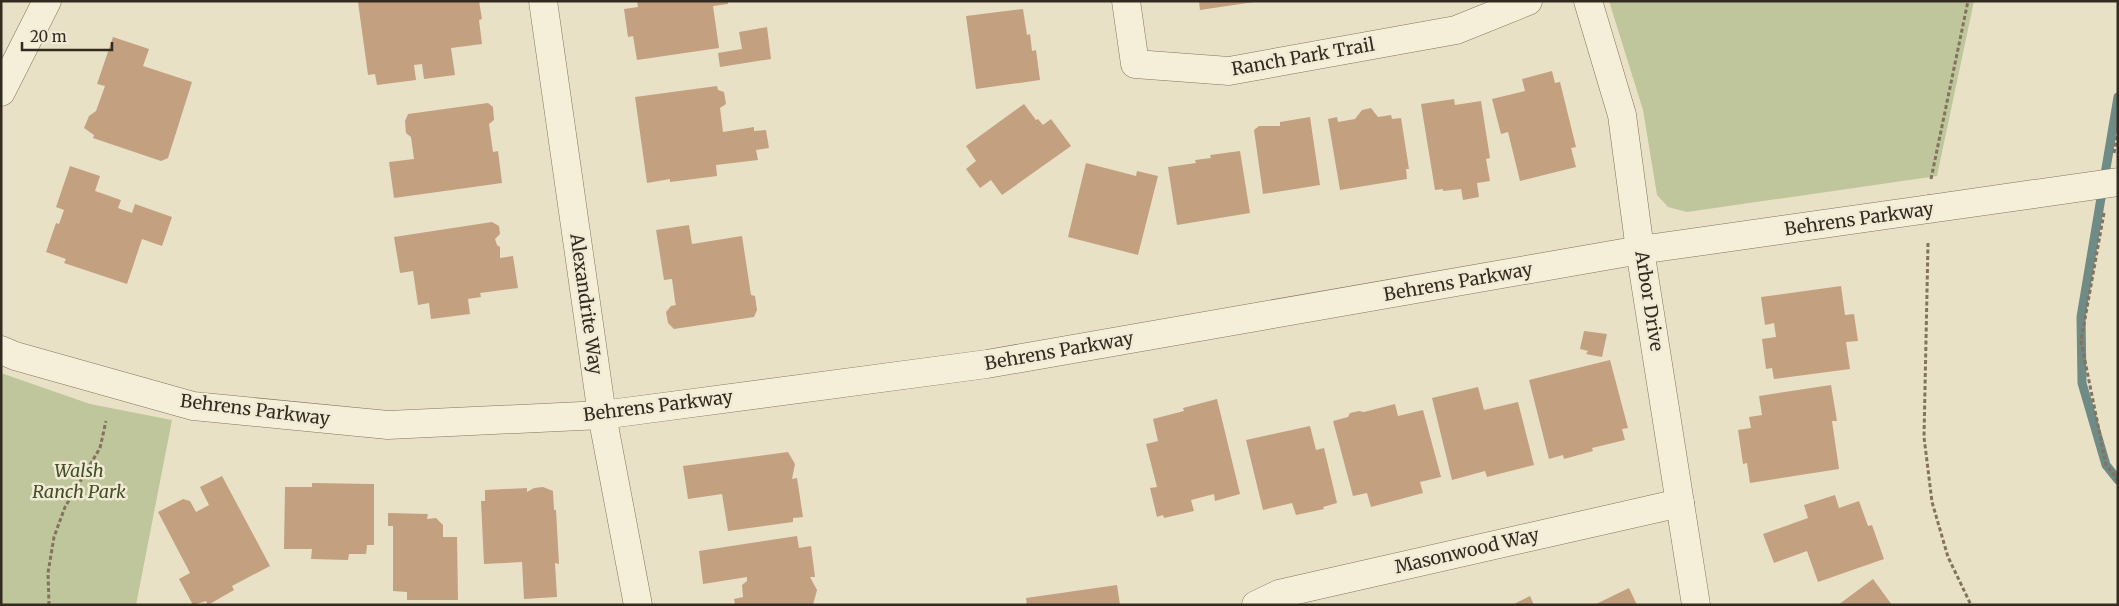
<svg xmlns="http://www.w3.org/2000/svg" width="2119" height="606" font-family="Merriweather,serif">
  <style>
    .green { fill: #bfc69b }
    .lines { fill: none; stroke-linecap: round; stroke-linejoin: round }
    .stream { stroke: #6f8b85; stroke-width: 9 }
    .building { fill: #c3a080 }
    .minor-casing { stroke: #83735e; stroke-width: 29 }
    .tertiary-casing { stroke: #83735e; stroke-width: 29 }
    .path { stroke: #83735e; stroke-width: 3; stroke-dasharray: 4 2.5; stroke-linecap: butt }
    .minor { stroke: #f5eed8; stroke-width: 28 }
    .tertiary { stroke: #f5eed8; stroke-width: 28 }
    .tertiary-bridge-casing { stroke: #83735e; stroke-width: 29; stroke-linecap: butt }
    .tertiary-bridge { stroke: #f5eed8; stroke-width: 28 }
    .labels { text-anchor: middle; stroke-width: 5; stroke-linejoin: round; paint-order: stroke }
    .street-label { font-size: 18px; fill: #342b20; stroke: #f1ebd5 }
    .park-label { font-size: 18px; font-style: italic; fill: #434f29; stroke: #f1ebd5 }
  </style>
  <rect width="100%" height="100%" fill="#e9e1c6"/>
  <g class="green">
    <path d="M1609 1H1974L1937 176 1687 212 1668 207 1657 195 1643 110Z"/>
    <path d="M1 373 90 404 172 420 136 605H1Z"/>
  </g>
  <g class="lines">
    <path class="stream" d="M2118 97 2081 317 2082 383 2106 465 2118 480"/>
  </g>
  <g class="building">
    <path d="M479 1 482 19 479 20 482 44 451 48 455 75 424 79 422 64 414 65 416 80 377 85 375 74 368 75 358 2Z"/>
    <path d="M637 1H728V4L713 6 719 48 637 60 633 36 628 37 624 9 638 7Z"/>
    <path d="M1199 1H1254V2L1200 10Z"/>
    <path d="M1023 9 1027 35 1030 34 1032 51 1036 50 1040 80 976 89 966 16Z"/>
    <path d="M767 27 771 59 720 67 718 53 742 49 739 32Z"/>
    <path d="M113 37 149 49 143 66 192 82 168 158 161 161 93 138 94 135 84 128 89 116 96 111 105 86 97 84Z"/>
    <path d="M1552 71 1555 83 1560 82 1576 147 1571 148 1576 167 1520 181 1508 132 1501 134 1492 99 1525 91 1522 79Z"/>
    <path d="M717 86 718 90 724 92 726 104 720 108 723 132 754 127V131L766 130 769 148 756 150 758 160 716 165 717 176 670 182V179L647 183 635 97Z"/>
    <path d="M1454 99 1455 105 1481 101 1490 158 1486 159 1490 181 1477 183 1479 197 1463 200 1461 189 1443 191V189L1435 190 1421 104Z"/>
    <path d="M488 103 493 107 494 120 489 124 493 152 498 151 502 183 394 198 389 162 414 159 411 137 406 133 405 121 408 114Z"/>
    <path d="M1024 104 1036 120 1038 119 1043 125 1051 119 1071 146 1002 195 991 180 980 188 966 169 976 161 966 146Z"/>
    <path d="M1371 108 1378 117 1391 115 1392 119 1401 118 1409 169H1406L1407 179 1340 190 1328 119 1337 117 1338 122 1355 119 1362 110Z"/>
    <path d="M1310 117 1320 185 1263 194 1254 130 1259 126H1280V122Z"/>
    <path d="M1240 151 1250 213 1177 225 1168 167 1196 163 1195 160 1211 158 1210 155Z"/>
    <path d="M1086 163 1136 176 1137 171 1158 176 1138 255 1068 237Z"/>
    <path d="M70 166 100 176 95 191 121 200 118 208 132 213 135 204 172 217 162 246 142 239 127 284 64 263 66 259 46 252 56 223 59 224 64 210 56 207Z"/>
    <path d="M492 222 499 226 500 234 495 239 497 245 500 247V258L513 256 518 288 480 293 481 297 468 299 470 314 431 319 429 303 418 305 413 271 400 273 394 237Z"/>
    <path d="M689 225 692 244 742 236 751 295 755 296 757 310 754 317 674 329 668 323 666 312 671 306 676 305 675 301 672 279 664 280 656 230Z"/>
    <path d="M1841 286 1845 315 1854 314 1858 341 1846 342 1850 369 1774 379 1772 368 1766 369 1762 339 1776 337 1774 323 1765 325 1761 297Z"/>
    <path d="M1584 331 1607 334 1602 357 1586 354 1588 351 1580 349Z"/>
    <path d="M1610 360 1628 428 1622 429 1625 440 1592 448 1593 451 1564 459 1563 455 1549 459 1529 380Z"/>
    <path d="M1831 385 1837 421H1832L1839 469 1750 483 1747 463 1743 464 1738 430 1751 428 1749 417 1762 415 1759 396Z"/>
    <path d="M1478 387 1484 410 1518 402 1534 465 1487 477 1485 471 1452 480 1432 398Z"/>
    <path d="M1217 399 1240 494 1215 501 1214 494 1191 500 1194 511 1164 518 1163 515 1157 517 1150 488 1157 487 1146 444 1158 441 1153 419 1184 411 1183 408Z"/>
    <path d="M1395 404 1398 416 1423 410 1441 477 1420 482 1423 493 1371 507 1367 493 1353 496 1333 421 1348 417 1350 413 1359 411 1364 412Z"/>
    <path d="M1310 426 1316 450 1324 448 1337 503 1323 507 1324 509 1296 515 1292 503 1263 510 1246 440Z"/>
    <path d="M788 452 795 464 792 479 797 478 803 517 793 518V522L728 531 722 494 688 499 683 466Z"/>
    <path d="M222 476 270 566 232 586 234 590 208 605 206 601 193 605 179 579 190 573 158 512 183 499 190 501 196 512 209 505 200 487Z"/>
    <path d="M312 483 374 484V545H367L366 554H349L348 560 311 559 312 549H284L285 487H312Z"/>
    <path d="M543 487 553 491 554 510H556L559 564 555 563 557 597 524 599 522 562 484 564 481 501H485V490L527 488V492L534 488Z"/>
    <path d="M1835 495 1839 508 1859 501 1868 526 1872 525 1884 559 1818 582 1807 551 1774 563 1763 534 1808 518 1804 505Z"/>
    <path d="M388 513 428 514 427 519 436 518 443 525V537H457L458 600H407V592L393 591V526H388Z"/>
    <path d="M797 536 799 548 811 546 815 577H810L817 590 813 605H735L734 599 743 597 742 585 747 581V577L703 584 699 551Z"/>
    <path d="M1873 579 1892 605H1838Z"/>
    <path d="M1117 585 1120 605H1027L1026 598Z"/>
    <path d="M1629 588 1637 605H1594Z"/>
    <path d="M1530 596 1534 605H1512Z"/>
  </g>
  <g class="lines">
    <g class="minor-casing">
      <g id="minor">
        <path d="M543 1 602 415 638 605"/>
        <path d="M1126 1 1135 64 1229 71 1456 30 1528 1"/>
        <path d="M1588 1 1622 115 1640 250 1696 605"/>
        <path d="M1 92 47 1"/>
        <path d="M1256 605 1279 594 1680 503"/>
      </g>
    </g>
    <g class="tertiary-casing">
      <path id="tertiary" d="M1 350 15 356 193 406 388 425 602 415 987 364 1640 250 1929 209"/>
    </g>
    <g class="path">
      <path d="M2114 153 2118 131"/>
      <path d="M1931 179 1968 1"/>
      <path d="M2104 213 2081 341 2106 465 2118 480"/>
      <path d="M1928 243 1924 437 1932 502 1948 557 1971 605"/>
      <path d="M49 605 48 573 54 537 65 507 100 448 106 421"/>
    </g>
    <use href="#minor" class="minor"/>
    <use href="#tertiary" class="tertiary"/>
    <g class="tertiary-bridge-casing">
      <path id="tertiary-bridge" d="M1929 209 2118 182"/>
    </g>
    <use href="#tertiary-bridge" class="tertiary-bridge"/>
  </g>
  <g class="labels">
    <g class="street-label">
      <text transform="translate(1303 57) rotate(-10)" y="6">Ranch Park Trail</text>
      <text transform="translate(1859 219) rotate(-8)" y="6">Behrens Parkway</text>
      <text transform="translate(1458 282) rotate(-10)" y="6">Behrens Parkway</text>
      <text transform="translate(1649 301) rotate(81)" y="6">Arbor Drive</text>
      <text transform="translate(586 304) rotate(82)" y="6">Alexandrite Way</text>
      <text transform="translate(1059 351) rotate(-10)" y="6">Behrens Parkway</text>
      <text transform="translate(658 406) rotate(-7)" y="6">Behrens Parkway</text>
      <text transform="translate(255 410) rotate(7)" y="6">Behrens Parkway</text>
      <text transform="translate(1467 551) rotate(-13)" y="6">Masonwood Way</text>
    </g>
    <g class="park-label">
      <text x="79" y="477">Walsh<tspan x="79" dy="21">Ranch Park</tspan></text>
    </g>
  </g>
  <rect width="2119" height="606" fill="none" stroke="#342b20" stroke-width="5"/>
  <path d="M22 42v8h90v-8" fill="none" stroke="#342b20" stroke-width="2.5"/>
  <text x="30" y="42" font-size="15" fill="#342b20" stroke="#f1ebd5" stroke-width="4" paint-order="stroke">20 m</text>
</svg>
